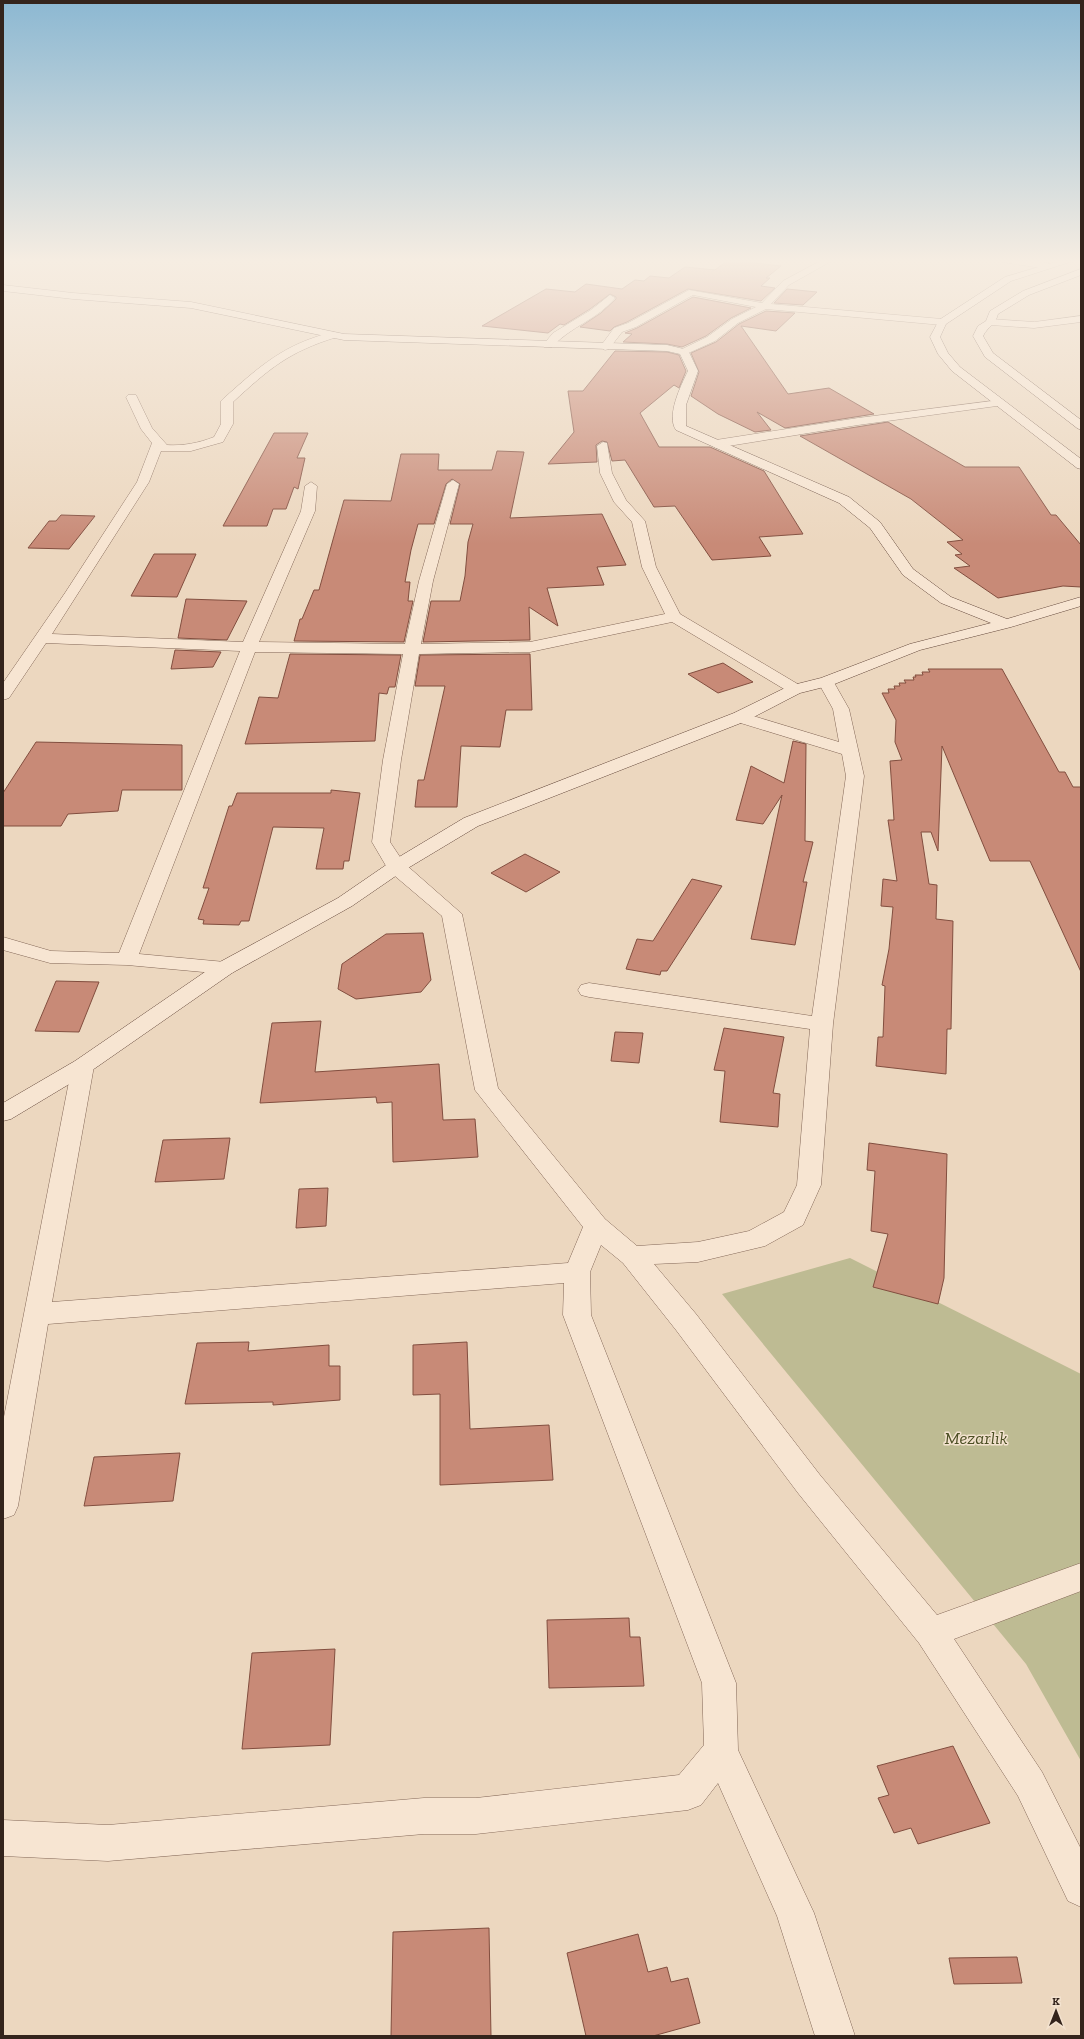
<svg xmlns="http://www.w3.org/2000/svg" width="1084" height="2039" font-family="'Zilla Slab',serif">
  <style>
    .cemetery { fill: #bebb93 }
    .building { fill: #c88a77; stroke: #824e3f }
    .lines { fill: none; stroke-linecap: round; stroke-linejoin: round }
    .street-casing { stroke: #846858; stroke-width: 1 }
    .secondary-casing { stroke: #65493c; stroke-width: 1 }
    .street { fill: #f7e5d2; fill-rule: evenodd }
    .secondary { fill: #f7e5d2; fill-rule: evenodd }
    .labels { text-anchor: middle; stroke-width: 3; stroke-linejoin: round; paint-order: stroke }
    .near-park-label { font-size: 18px; font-style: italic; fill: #4c4f24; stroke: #f3e2cf }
  </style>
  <rect width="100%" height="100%" fill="#ecd7bf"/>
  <path class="cemetery" d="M850 1258 1081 1374V1761L1026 1664 722 1294Z"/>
  <g class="building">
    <path d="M728 260 781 266 766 278H770L761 286 775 288 761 301 688 289 627 322 614 327 610 331 580 327 601 313 616 299V297L610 294 590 309 564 325 560 324 548 333 482 326 546 289 575 292 586 284 622 289 635 280 644 281 650 276 669 278 685 267 715 270Z"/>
    <path d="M787 289 817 292 803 305 774 303Z"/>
    <path d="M693 297 751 308 731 318 706 336 682 347 667 344 623 342 632 334 625 333 637 328Z"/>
    <path d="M766 311 795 313 776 331 741 326 788 394 829 388 874 414 785 428 757 412 771 430 755 432 718 414 691 396 699 372 691 353 716 342 739 324Z"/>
    <path d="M615 351 667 352 679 355 686 371 679 388 674 385 640 413 659 447H710L764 471 803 534 759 537 771 556 712 560 675 506 654 507 625 460 612 461 607 442 602 441 596 445 597 462 548 464 574 432 568 391H583Z"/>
    <path d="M888 422 965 467H1019L1051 515H1056L1081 545V587L1063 586 998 598 954 568 970 566 955 555 962 554 947 542 963 540 911 499 800 436Z"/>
    <path d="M274 433H308L297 458H305L298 489 294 487 286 509H273L267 526H223Z"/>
    <path d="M497 451 524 452 510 518 602 514 626 565 597 567 604 585 547 588 558 626 529 607 530 640 423 642 431 601H460L465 576 468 542 473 524H450L460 484 452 479 446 484 434 524H418L411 550 405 582H410L408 601H413L404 642 294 641 300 619H302L314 590H319L344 500 391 501 401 454H439L438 470H492Z"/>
    <path d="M61 515 95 516 69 549 28 548 49 521H56Z"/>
    <path d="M154 554H196L177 597 131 596Z"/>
    <path d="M186 599 247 601 227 640 178 638Z"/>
    <path d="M175 650 221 652 213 667 171 669Z"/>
    <path d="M290 654 401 655 395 687H389L387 694 379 693 375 741 245 744 259 697 278 698Z"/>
    <path d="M530 654 532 710H506L500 747 461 746 457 807H415L418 780H424L445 686H415L420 655Z"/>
    <path d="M723 663 753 682 718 693 688 674Z"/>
    <path d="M928 669H1002L1059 772H1065L1073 787H1081V972L1030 861H990L942 746 938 851 931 832H921L929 884 937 885 936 919 953 921 951 1029H947L946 1074 876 1066 878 1037H883L885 986 882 985 889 949 893 907 881 906 883 879 897 881 888 820H894L890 761 902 760 895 742 896 720 882 693H889L888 689H895L894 686H900L899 683H906L904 680H914L913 677H916L915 675H923L922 672H930Z"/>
    <path d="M793 741 806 744 805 841 813 842 803 882H807L795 945 751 939 782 795 763 824 736 820 751 766 784 783Z"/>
    <path d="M36 742 182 745V790H122L118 811 68 814 61 826H3V793Z"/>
    <path d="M331 790 360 793 349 861H344L343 869H316L324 828 273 827 249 921H241L239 925 203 924 204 920 198 919 209 888H203L229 806H232L237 793H331Z"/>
    <path d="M525 854 560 872 526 892 491 873Z"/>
    <path d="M692 879 722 886 667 971H661L660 975 626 969 637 939 653 941Z"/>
    <path d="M423 933 431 980 421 992 356 999 338 989 342 964 386 934Z"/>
    <path d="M56 981 99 982 79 1032 35 1031Z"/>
    <path d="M321 1021 315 1072 439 1064 443 1120 475 1119 478 1157 393 1162 392 1102 377 1103 376 1097 260 1103 272 1023Z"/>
    <path d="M724 1028 784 1037 773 1093 780 1094 778 1127 720 1122 725 1071 714 1070Z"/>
    <path d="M615 1032 643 1033 639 1063 611 1061Z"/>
    <path d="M230 1138 224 1179 155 1182 163 1140Z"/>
    <path d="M869 1143 947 1154 944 1278 938 1304 873 1287 888 1234 871 1231 875 1171 867 1170Z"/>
    <path d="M328 1188 326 1226 296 1228 299 1189Z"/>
    <path d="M249 1342 248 1351 329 1345V1366H340V1400L273 1405V1402L185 1404 197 1343Z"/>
    <path d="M467 1342 470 1429 549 1425 553 1480 440 1485V1394L413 1395V1345Z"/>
    <path d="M180 1453 173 1501 84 1506 94 1457Z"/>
    <path d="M629 1618 630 1637H640L644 1686 549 1688 547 1620Z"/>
    <path d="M335 1649 330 1745 242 1749 252 1653Z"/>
    <path d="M953 1746 990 1823 918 1844 911 1828 894 1833 878 1798 889 1795 877 1766Z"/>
    <path d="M489 1928 491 2036H391L393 1932Z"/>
    <path d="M638 1934 648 1972 667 1967 671 1982 688 1978 700 2023 653 2036H586L567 1953Z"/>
    <path d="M1017 1957 1022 1983 954 1984 949 1958Z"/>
  </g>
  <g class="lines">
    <g class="street-casing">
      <g id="street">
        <path d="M824 259H835L789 285 771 304 942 319 947 322 942 325 766 309 738 323 715 341 684 355 679 352 680 350 707 337 732 319 756 307 693 295 636 327 622 332 609 349 605 350 600 347 614 328 628 323 689 290 762 303 783 281Z"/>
        <path d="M998 259C1010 259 1044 258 1052 266L1048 269 1002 262Z"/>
        <path d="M610 295 615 298C598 319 570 327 552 347H544L543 345 553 333 591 310Z"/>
        <path d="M1081 316V322L1034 328 991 325 986 322 991 319 1034 322Z"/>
        <path d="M333 332 338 335 337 337C288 352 269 369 233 402V424L223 442 191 451H161L149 482 52 634 243 642 301 511 305 486 311 482 317 486 315 511 259 642 405 644 419 581 447 484 453 480 459 484 433 581 421 644 530 642 665 614 642 567 632 522 614 502 600 473 597 446 603 442 607 443 612 473 626 500 645 521 656 567 680 614 801 686 803 689 801 692 795 694 789 692 672 622 530 652 419 654 401 760 390 842 404 863 462 914 498 1088 605 1219 637 1246 698 1242 749 1231 784 1212 797 1185 810 1029 589 997 581 995 578 990 581 985 589 983 812 1016 846 776 842 754 734 721 732 717 734 713 740 712 839 742 833 709 818 682 820 679H832L849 709 864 776 833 1024 821 1185 803 1225 765 1246 698 1262 654 1264 696 1314 820 1475 937 1615 1081 1563V1591L954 1639 1042 1772 1081 1849V1907L1068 1901 1018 1796 919 1643 798 1493 676 1330 623 1263 601 1245 590 1272 591 1315 736 1683 738 1750 814 1913 855 2036H815L777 1916 718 1783 701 1805 688 1810 476 1834H424L108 1861 3 1856V1820L108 1825 424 1798H476L679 1775 704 1745 702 1683 563 1315 564 1283 48 1324 18 1506 14 1515 3 1519V1422L72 1066 75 1061 83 1059 91 1061 94 1066 52 1302 568 1263 583 1227 475 1090 442 916 389 871 372 842 383 760 403 654 255 652 139 954 225 962 232 963 236 968 232 973 225 974 127 965 50 963 3 950V937L51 951 119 953 240 651 46 643 9 698 3 700V683L65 593 137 482 152 443 141 429 126 397 128 395H136L152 428 167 445C183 446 199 443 214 437L221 424V401L223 399C260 366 284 344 333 332Z"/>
        <path d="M1000 400 1006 403 1004 405 858 425 716 448 710 444 716 440 858 418Z"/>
      </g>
    </g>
    <g class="secondary-casing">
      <g id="secondary">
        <path d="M1066 259H1079L1011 281 946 324 940 337 948 353 960 367 1081 459V469L1077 468 952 371 938 354 930 337 939 320 1005 277Z"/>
        <path d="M1081 269V275L1029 295 998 314C995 326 988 326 983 336L993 353 1081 420V430L1077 428 985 357 973 336 978 326 986 321 990 311 1023 291Z"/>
        <path d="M3 285 73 293 191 302 344 334 667 345 688 350 698 371 686 405V426L849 497 880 522 913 569 951 597 1007 619 1081 597V606L1011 627 920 650 832 685 800 693 746 721 478 826 403 871 352 906 232 973 91 1071 11 1119 3 1121V1103L75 1061 218 963 338 898 389 863 464 818 734 713 789 686 821 678 910 644 991 623 941 603 903 575 870 528 839 503 676 430C666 416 681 385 688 371L680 354 667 351 344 340 191 308 73 299 3 291Z"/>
      </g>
    </g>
    <use href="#street" class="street"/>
    <use href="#secondary" class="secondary"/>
  </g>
  <linearGradient id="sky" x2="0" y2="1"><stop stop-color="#8cb8d2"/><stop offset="0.48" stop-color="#f6ede2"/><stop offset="1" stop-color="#f6ede2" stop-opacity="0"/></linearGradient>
  <rect width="1084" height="544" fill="url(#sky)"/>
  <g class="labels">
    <g class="near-park-label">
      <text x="976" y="1444">Mezarlık</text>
    </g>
  </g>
  <rect width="1084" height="2039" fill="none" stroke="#34241c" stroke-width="8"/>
  <g transform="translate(1056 2011)" stroke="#f3e2cf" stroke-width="3" paint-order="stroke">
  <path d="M0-3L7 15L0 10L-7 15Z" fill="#34241c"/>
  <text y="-6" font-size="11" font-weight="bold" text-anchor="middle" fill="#34241c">K</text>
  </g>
</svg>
